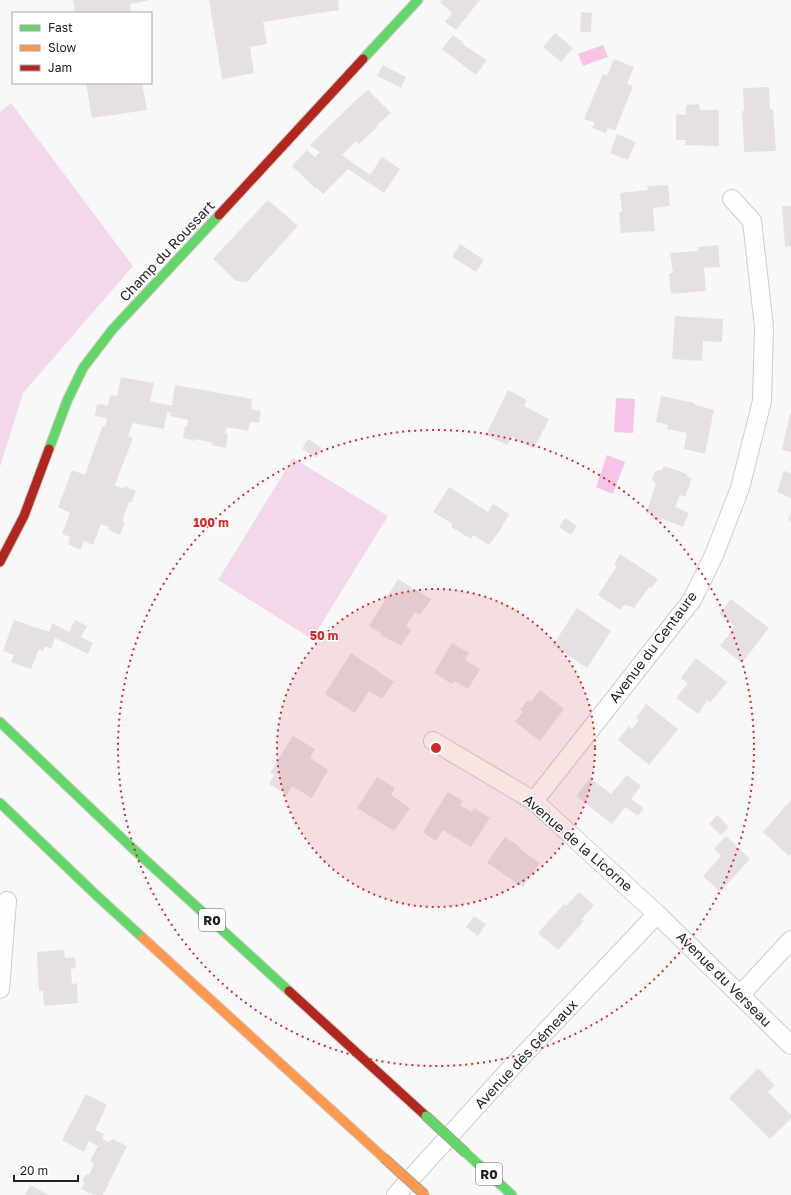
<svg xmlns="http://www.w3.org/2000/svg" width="791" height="1195" font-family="'Golos Text',sans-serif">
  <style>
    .green { fill: #f2d8ea }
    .water { fill: #f6c4e7 }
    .building { fill: #e6e0e4 }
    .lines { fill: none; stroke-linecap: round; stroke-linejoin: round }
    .street-casing { stroke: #cdcccd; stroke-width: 20 }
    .fast-casing { stroke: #cdcccd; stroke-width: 11 }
    .slow-casing { stroke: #cdcccd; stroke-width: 11 }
    .jam-casing { stroke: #cdcccd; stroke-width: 11 }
    .street { stroke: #fefefe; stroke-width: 18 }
    .fast { stroke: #63d668; stroke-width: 9 }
    .slow { stroke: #ff974d; stroke-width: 9 }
    .jam { stroke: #b3261e; stroke-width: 9 }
    .fast-bridge-casing { stroke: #9ea192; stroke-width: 11; stroke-linecap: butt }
    .slow-bridge-casing { stroke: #9ea192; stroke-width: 11; stroke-linecap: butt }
    .fast-bridge { stroke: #63d668; stroke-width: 9 }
    .slow-bridge { stroke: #ff974d; stroke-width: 9 }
    .ring { fill: none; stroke: #d62828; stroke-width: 2; stroke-dasharray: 2 4 }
    .labels { text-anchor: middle; stroke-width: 3; stroke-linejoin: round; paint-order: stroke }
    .shield { fill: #fff; stroke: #656464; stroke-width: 1 }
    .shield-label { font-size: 13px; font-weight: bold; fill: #232122 }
    .street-label { font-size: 14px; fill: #232122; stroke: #fff }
    .centre { fill: #d62828; stroke: #fff; stroke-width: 2 }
    .ring-label { font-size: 12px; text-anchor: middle; font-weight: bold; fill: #d62828; stroke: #fff; stroke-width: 3; stroke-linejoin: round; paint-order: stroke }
  </style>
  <rect width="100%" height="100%" fill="#f9f8f9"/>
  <g class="green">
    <path d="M11 103 133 266 23 393 0 467V112Z"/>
    <path d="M293 458 388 516 312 639 218 580Z"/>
  </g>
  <g class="water">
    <path d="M603 45 608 57 583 66 578 54Z"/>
    <path d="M616 398 635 399 633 433 614 432Z"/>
    <path d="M607 455 625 462 613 494 596 487Z"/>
  </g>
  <g class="building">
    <path d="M73 0H148V1L130 4 131 13H75Z"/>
    <path d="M209 0H338L339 10 263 22 267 44 250 47 254 73 222 79Z"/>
    <path d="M442 0H480L456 30 445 22 452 13 440 2Z"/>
    <path d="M581 12 592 13 591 32H580Z"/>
    <path d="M555 33 573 48 561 62 543 47Z"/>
    <path d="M453 35 464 43 462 44 487 60 476 75 442 49Z"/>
    <path d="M614 59 634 67 627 84 633 86 615 131 608 128 606 133 592 128 595 123 584 119 603 74 607 76Z"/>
    <path d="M383 65 406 77 401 88 377 76Z"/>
    <path d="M86 83H142L147 110 92 118Z"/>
    <path d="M769 87 770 109H773L776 151 744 152 742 111H744L743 88Z"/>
    <path d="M368 90 391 113 377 125 378 126 359 144 356 141 342 155 370 175 382 157 400 169 384 193 348 169 323 194 317 188 316 189 292 166 307 150 315 157 320 152 310 145 355 101Z"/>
    <path d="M699 104 700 110H719V146L685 145 686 140H676V114L686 115V105Z"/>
    <path d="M617 134 636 142 628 160 610 153Z"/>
    <path d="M668 185 670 206 653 208 655 231 621 233 619 212H622L620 193 648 190 647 186Z"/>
    <path d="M268 200 298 226 247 282 236 281 213 259Z"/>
    <path d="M782 206H791V246L785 247Z"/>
    <path d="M460 244 484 260 476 272 452 257Z"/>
    <path d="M718 245 720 267 704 268 706 291 671 294 669 273H673L670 253 698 251V247Z"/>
    <path d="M675 316 723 319 722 342 703 341 702 361 672 359Z"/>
    <path d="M121 377 154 383 150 401 168 405H172L175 385 252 399 251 409 261 411 259 423 250 422 248 431 227 427 225 433 228 434 226 448 212 445 213 443 196 439 195 441 183 438 185 426H187L188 420 170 416 171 413 167 412 164 429 133 423 128 436 133 438 115 485 123 489 125 486 136 491 131 503 129 502 122 521 125 522 120 535 108 530 109 527 101 524 93 545 84 541 81 550 68 544 70 537 62 534 70 513 58 507 72 470 85 475 102 427H105L107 418 95 416 97 404 108 405 110 395 117 396Z"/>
    <path d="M508 390 527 400 524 406 549 419 534 449 512 437 507 445 486 435Z"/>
    <path d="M661 396 695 403V405L714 410 705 454 684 449 687 433 667 429 668 425 656 422Z"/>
    <path d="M790 414H791V452L782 450Z"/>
    <path d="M308 439 322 448 317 458 302 449Z"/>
    <path d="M664 466 687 474V476L692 478 685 497 680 495 675 507 689 513 683 527 663 519 658 521 653 519 651 514 646 513 656 484 652 479 655 472 658 470H662Z"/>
    <path d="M784 471 791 473V498L777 492Z"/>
    <path d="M449 487 488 512 493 504 509 514 498 534H497L489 545 473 535 471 539 451 527 453 524 433 512Z"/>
    <path d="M791 511V521L788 520Z"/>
    <path d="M565 518 577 526 571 535 559 527Z"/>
    <path d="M620 554 658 579 651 588 649 587 634 608 630 606 624 605 620 610 598 595 617 566 614 564Z"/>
    <path d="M398 579 431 599 420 615 415 612 406 626 411 630 401 646 381 635 382 634 369 626Z"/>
    <path d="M731 599 769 628 742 663 720 646 735 626 719 614Z"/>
    <path d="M577 608 611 631 587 668 553 645Z"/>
    <path d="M14 620 49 632 52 623 69 632 75 620 87 626 81 637 93 643 88 654 55 638 51 649 45 646 43 651 39 649 31 669 11 662 14 655 3 651Z"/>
    <path d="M452 643 469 653 465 660 480 669 468 689 454 681 452 684 434 673Z"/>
    <path d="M351 653 394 682 382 699 369 691 355 713 325 694Z"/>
    <path d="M696 658 727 682 710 703 708 700 698 714 676 698 688 683 681 678Z"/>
    <path d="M540 690 564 709 540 741 515 722 523 712 520 710 528 700 531 702Z"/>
    <path d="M646 704 678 729 649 765 618 740 629 726 632 729 639 720 636 718Z"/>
    <path d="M293 736 315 749 310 758 328 770 312 798 292 786 287 795 269 784 274 775 270 773Z"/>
    <path d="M627 775 641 786 631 799 644 808 638 816 625 807 612 824 576 796 590 778 611 794Z"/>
    <path d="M377 777 395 788 391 795 410 808 394 831 357 808Z"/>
    <path d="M448 792 463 801 460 805 472 812 474 808 490 818 471 847 443 830 436 841 423 832Z"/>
    <path d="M791 800V854L789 856 763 832Z"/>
    <path d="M717 815 729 827 721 835 709 824Z"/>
    <path d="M726 836 750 859 720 892 703 876 721 856 714 849Z"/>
    <path d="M505 837 521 848 520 849 540 863 523 887 487 863Z"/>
    <path d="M579 892 594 905 581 920 584 921 558 950 538 933 564 904 566 906Z"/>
    <path d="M474 916 486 924 478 936 466 927Z"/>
    <path d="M64 950 65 958 75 957 76 968 71 969 72 984 77 983 78 1003 44 1006 43 990 39 991 37 963H38L37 952Z"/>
    <path d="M758 1068 775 1085 768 1092 791 1115V1118L770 1139 729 1098Z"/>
    <path d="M86 1094 107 1105 95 1130 104 1134 102 1139 108 1142 113 1139 127 1146 103 1195H93L81 1189 85 1183 82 1181 86 1174 89 1175 94 1164 90 1161 98 1146 89 1141 84 1152 62 1140Z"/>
    <path d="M30 1185 49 1195H25Z"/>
  </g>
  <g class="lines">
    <g class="street-casing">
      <g id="street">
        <path d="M433 741 534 801 657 914 791 1045"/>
        <path d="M534 801 692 600 714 555 740 488 762 401 764 327 752 221 732 199"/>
        <path d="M0 989 7 901"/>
        <path d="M740 995 791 940"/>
        <path d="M396 1195 512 1067 657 914"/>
      </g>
    </g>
    <g class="fast-casing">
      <g id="fast">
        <path d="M363 59 418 0"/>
        <path d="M49 449 67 401 83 368 112 330 219 215"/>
        <path d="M0 722 129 845 289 991"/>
        <path d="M0 803 95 894 143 938"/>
        <path d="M466 1153 512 1195"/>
      </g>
    </g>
    <g class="slow-casing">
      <path id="slow" d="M143 938 384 1158"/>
    </g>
    <g class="jam-casing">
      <g id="jam">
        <path d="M219 215 363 59"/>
        <path d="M0 562 24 516 49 449"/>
        <path d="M289 991 426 1116"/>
      </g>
    </g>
    <use href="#street" class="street"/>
    <use href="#fast" class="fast"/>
    <use href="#slow" class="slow"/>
    <use href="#jam" class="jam"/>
    <g class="fast-bridge-casing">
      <path id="fast-bridge" d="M426 1116 466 1153"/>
    </g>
    <g class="slow-bridge-casing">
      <path id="slow-bridge" d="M384 1158 425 1195"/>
    </g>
    <use href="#fast-bridge" class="fast-bridge"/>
    <use href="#slow-bridge" class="slow-bridge"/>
  </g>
  <circle cx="436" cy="748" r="159" fill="#d62828" fill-opacity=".12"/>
  <g class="ring">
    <circle cx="436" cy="748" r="159"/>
    <circle cx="436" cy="748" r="318"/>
  </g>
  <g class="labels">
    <g class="shield">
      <rect x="199" y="909" width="26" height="22" rx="3"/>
      <rect x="476" y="1163" width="26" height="22" rx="3"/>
    </g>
    <g class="shield-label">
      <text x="212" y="925">R0</text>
      <text x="489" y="1179">R0</text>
    </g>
    <g class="street-label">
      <text transform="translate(167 251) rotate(-47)" y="5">Champ du Roussart</text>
      <text transform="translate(653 647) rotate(-53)" y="5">Avenue du Centaure</text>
      <text transform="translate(578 843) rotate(41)" y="5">Avenue de la Licorne</text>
      <text transform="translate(724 979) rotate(45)" y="5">Avenue du Verseau</text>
      <text transform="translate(526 1054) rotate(-47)" y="5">Avenue des Gémeaux</text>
    </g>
  </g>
  <circle cx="436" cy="748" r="6" class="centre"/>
  <g class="ring-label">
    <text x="211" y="527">100 m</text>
    <text x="324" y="640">50 m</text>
  </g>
  <rect x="12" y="12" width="140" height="72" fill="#ffffff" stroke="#a7a6a7"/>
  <rect x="20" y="25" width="20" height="6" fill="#63d668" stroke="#a7a6a7"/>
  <text x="48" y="32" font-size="12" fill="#232122">Fast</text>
  <rect x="20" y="45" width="20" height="6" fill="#ff974d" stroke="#a7a6a7"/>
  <text x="48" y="52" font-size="12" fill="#232122">Slow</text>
  <rect x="20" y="65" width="20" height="6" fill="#b3261e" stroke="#a7a6a7"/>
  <text x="48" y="72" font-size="12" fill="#232122">Jam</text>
  <path d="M14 1175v6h64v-6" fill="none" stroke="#232122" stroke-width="2"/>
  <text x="20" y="1175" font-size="12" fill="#232122" stroke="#ffffff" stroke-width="3" paint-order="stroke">20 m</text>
</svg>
